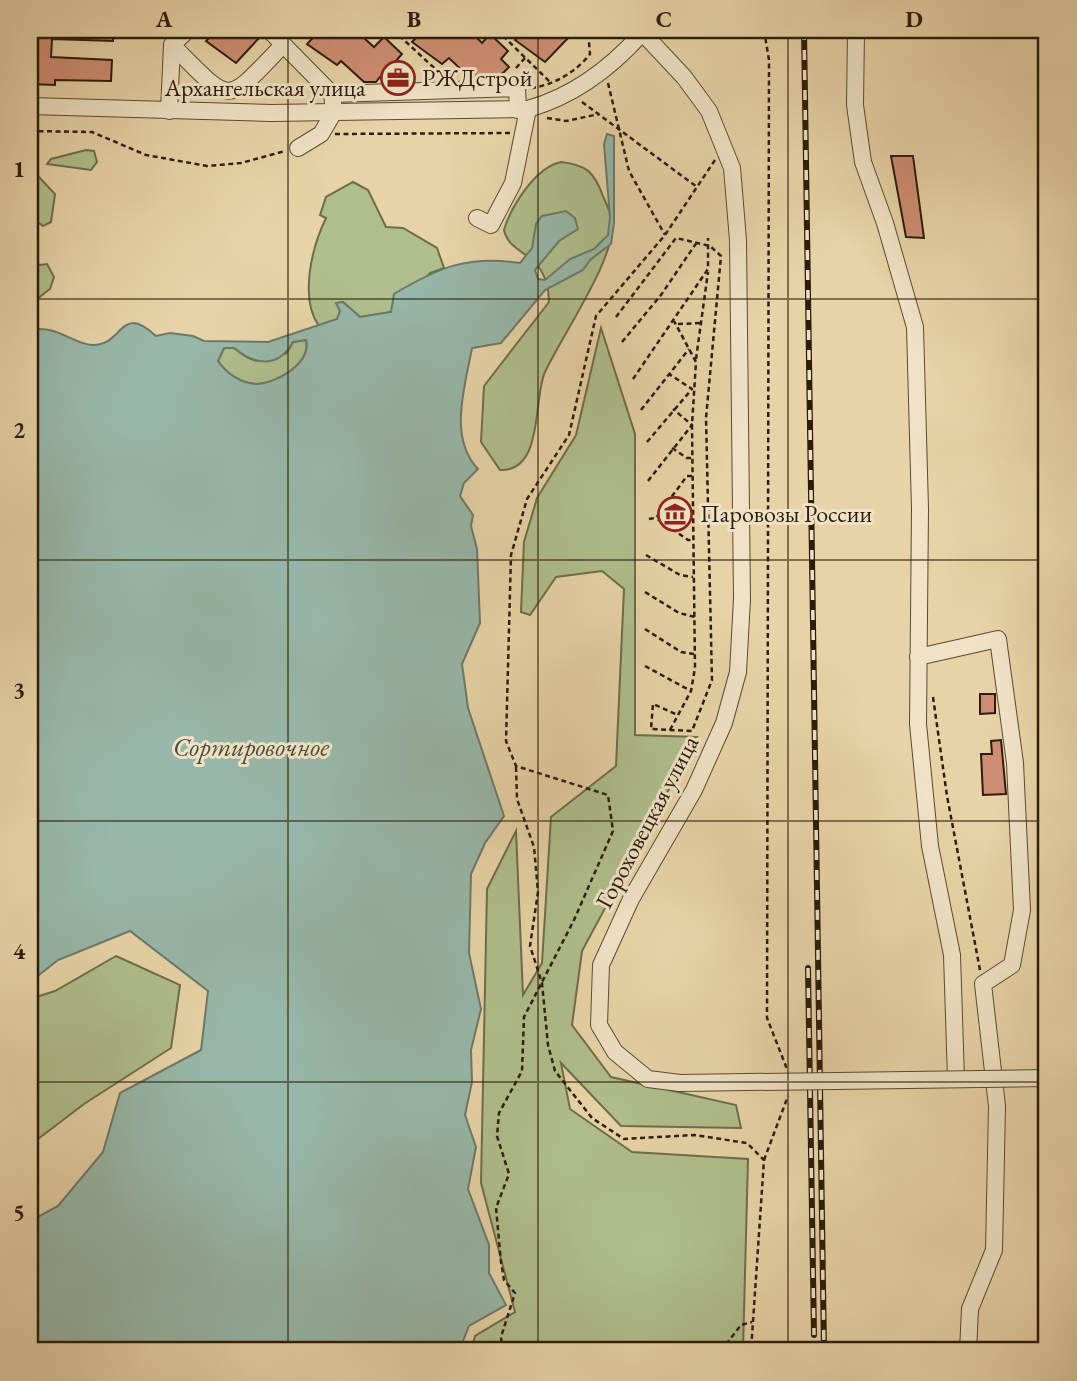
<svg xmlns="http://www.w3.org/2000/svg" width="1077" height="1381" font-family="'EB Garamond',serif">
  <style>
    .green { fill: #afbe8c; stroke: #6e6d4a; stroke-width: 2 }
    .water { fill: #97b7a9; stroke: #6c7969; stroke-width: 2; fill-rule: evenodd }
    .building { fill: #ce8d73; stroke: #2c1c09; stroke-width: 2 }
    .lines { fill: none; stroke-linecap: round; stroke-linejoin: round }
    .minor-casing { stroke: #5b4a30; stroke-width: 18 }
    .path { stroke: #2c1c09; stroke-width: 2.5; stroke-dasharray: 5 3.5; stroke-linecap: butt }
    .minor { stroke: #efe2c6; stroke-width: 16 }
    .rail-casing { stroke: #2c1c09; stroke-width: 6 }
    .rail { stroke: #efe2c6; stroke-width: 3.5; stroke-dasharray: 10; stroke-linecap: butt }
    .minor-bridge-casing { stroke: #5b4a30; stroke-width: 18; stroke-linecap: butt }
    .minor-bridge { stroke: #efe2c6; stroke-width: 16 }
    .grid { fill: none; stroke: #2c1c09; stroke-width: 2; stroke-opacity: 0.55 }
    .labels { text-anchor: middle; stroke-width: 6; stroke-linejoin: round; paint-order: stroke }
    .poi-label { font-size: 24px; fill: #2c1c09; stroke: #efe2c6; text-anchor: start }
    .street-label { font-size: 24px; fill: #2c1c09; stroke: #efe2c6 }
    .water-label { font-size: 26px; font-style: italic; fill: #4c4a39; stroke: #efe2c6 }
    .neatline { fill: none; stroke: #2c1c09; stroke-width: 2.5 }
    .grid-label { font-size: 23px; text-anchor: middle; font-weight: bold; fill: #2c1c09 }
  </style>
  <rect width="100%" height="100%" fill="#e7d3a7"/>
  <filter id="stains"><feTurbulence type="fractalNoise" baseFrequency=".00286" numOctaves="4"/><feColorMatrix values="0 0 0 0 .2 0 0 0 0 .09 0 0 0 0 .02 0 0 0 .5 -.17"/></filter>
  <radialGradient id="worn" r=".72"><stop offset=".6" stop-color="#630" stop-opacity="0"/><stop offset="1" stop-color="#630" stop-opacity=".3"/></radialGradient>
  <g class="green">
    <path d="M86 150 94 151 97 162 91 170 47 164 51 159Z"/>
    <path d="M561 162C587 165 594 172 603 196 606 204 611 212 612 221 618 255 561 337 545 372 533 398 544 472 500 470L481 442 484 386 549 302C548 250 510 258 504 230 511 206 536 167 561 162Z"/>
    <path d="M30 175 39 177 55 194 51 222 43 226 30 216Z"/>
    <path d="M353 182 368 190 386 227 403 228 437 248 444 268 430 273 392 312 360 317 343 302 337 303 340 311 338 319 319 326C299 298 312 247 326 218L320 215 326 197Z"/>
    <path d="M30 259 40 265 47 264 54 277 50 289 37 299 30 295Z"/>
    <path d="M601 328 635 434V735L697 737 582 951 572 1025 611 1077 736 1105 741 1128 621 1126 561 1063 570 1109 632 1152 748 1159 743 1351H471L475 1336 515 1312 481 1183 487 889 516 831 523 995 542 963 551 817 616 766 624 589 602 571 556 577 530 615 521 612 524 542 537 498 576 435Z"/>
    <path d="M306 340C311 364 276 384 256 384 240 383 226 373 218 361L224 348H234C257 367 261 362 287 353L293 342Z"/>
    <path d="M116 956 180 985 171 1048 84 1104 30 1145V999L55 991Z"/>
  </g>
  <path class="water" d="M607 134 614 136V223L611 244 590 260 583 270 545 290 501 343 472 348C465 386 448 438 478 469L464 483 460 496 473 515 471 526 477 549 480 623 462 664 468 708 504 816 485 843 471 874 469 953 481 1009 471 1050 472 1082 465 1115 476 1147 468 1189 489 1245V1273L506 1305 469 1326 459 1351H30V1221L58 1206 103 1152 120 1093 201 1050 208 991 130 931 58 960 30 982V330C56 324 73 344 92 345 124 346 119 302 156 336L170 333 193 336 204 341 268 342 337 319 340 311 336 303 343 302 360 317 391 312 394 294C439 267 468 255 520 263L532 248 536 224 542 216 566 211 575 218 578 229 559 241 535 270 538 279 545 280 570 259 594 249 608 235 610 217 604 144ZM306 340C312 363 276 384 256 384 240 383 226 373 218 361L224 348H234C255 365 278 369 293 342Z"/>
  <g class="building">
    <path d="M32 30H113V41L52 39 51 57 112 60 111 81 55 80V85L30 84Z"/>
    <path d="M216 30H248L258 39 236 63 206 41Z"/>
    <path d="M320 30H355L374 47 384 37 402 54 395 62 404 71 395 81 385 82 380 77 376 82H364L341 61 337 65 307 44Z"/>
    <path d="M424 30H460L468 37 472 33 482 43 490 34 508 51 501 59 509 67 498 78 471 79 449 58 442 64 412 42Z"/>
    <path d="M525 30H565L571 35 545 62 515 40Z"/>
    <path d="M891 156H913L924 238 906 237Z"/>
    <path d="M980 694H995V713L980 714Z"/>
    <path d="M1001 740 1006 794 983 795 981 754H992L991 741Z"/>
  </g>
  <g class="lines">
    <g class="minor-casing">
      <g id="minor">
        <path d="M269 30 332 94 334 112 321 134 298 148"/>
        <path d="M640 30 684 77 709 111 732 168 738 240 742 599 738 672 724 723 694 790 631 899 601 965 599 1025 615 1052 648 1079 680 1083"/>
        <path d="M856 30 855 105 863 162 885 223 915 327 920 509 918 724 930 846 952 955 956 1079"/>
        <path d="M172 45C233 106 224 106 283 45"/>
        <path d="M332 94 517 88 518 110"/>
        <path d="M30 106 271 113 528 109C574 96 610 69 642 33"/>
        <path d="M169 111 172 45 188 30"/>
        <path d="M477 218 491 225 513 183 528 109"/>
        <path d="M918 657 998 639 1015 763 1022 910 1012 965 983 984 997 1106 994 1250 970 1309 968 1351"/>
      </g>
    </g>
    <g class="path">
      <path d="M393 30 444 77"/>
      <path d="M497 30 550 82"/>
      <path d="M764 30 769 60 767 1018 787 1069"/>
      <path d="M516 68 525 58"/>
      <path d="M608 83 629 171 665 235"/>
      <path d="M531 88C554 85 576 72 590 54L588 30"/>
      <path d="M582 102 697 187"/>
      <path d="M547 118 566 121 599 114"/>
      <path d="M30 131 92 132 146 155 207 166 241 163 285 151"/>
      <path d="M335 134 511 133"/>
      <path d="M616 317 676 238 710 246 721 256 706 418 712 680 692 731 651 729 653 704 678 715"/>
      <path d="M678 324 702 323"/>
      <path d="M622 342 661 295 697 242"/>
      <path d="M696 359 708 272"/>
      <path d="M633 379 708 269V238"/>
      <path d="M641 410 689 349"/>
      <path d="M647 442 692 389 669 374"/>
      <path d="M672 448 687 458H693"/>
      <path d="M692 476H687L656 518 688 540H693"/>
      <path d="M648 481 692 425 673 409"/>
      <path d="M666 504 673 514V530"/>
      <path d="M649 519 693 511"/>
      <path d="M646 555 680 575 693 577"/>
      <path d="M645 592 679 613 695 617"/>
      <path d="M645 629 681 652 694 654"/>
      <path d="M645 666 691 691"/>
      <path d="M933 697 947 796 980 970"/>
      <path d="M670 730 691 691 695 668 692 425 696 362 674 321"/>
      <path d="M516 767 517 799 534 847 538 892 530 946 542 983 548 1045 555 1071 592 1118 624 1139 694 1135 747 1143 764 1160 751 1351"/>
      <path d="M764 1160 788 1096"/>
      <path d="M502 1351 501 1337 515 1293 504 1280 501 1262 496 1208 509 1174 497 1136 499 1113 522 1071 524 1017 574 920 613 831 608 795 516 766 506 741 511 555 527 499 569 435 596 316 665 235 715 160"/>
      <path d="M721 1351 741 1325 752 1322"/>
    </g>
    <use href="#minor" class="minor"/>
    <g class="rail-casing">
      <g id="rail">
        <path d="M804 30 824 1351"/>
        <path d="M808 968 814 1335"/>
      </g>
    </g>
    <use href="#rail" class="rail"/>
    <g class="minor-bridge-casing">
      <path id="minor-bridge" d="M680 1083 1047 1078"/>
    </g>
    <use href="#minor-bridge" class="minor-bridge"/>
  </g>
  <path class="grid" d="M288 30V1351M538 30V1351M788 30V1351M30 299H1047M30 560H1047M30 821H1047M30 1082H1047"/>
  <defs>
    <g id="office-ring" transform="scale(1.75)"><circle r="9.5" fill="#efe2c6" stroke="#8f2418" stroke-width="1.5"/><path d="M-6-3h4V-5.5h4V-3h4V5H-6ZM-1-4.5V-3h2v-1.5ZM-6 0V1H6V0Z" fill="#8f2418"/></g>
    <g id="museum-ring" transform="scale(1.75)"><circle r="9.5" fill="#efe2c6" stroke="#8f2418" stroke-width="1.5"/><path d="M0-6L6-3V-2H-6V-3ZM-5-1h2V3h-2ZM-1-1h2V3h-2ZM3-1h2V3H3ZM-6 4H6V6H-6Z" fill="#8f2418"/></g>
  </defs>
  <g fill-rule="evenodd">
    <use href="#office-ring" x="398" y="78"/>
    <use href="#museum-ring" x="675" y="514"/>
  </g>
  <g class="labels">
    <g class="poi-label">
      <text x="422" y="86">РЖДстрой</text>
      <text x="700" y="522">Паровозы России</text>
    </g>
    <g class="street-label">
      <text x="265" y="96">Архангельская улица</text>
      <text transform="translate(647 822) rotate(-62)" y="8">Гороховецкая улица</text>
    </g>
    <g class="water-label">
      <text x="251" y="756">Сортировочное</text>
    </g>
  </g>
  <rect width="1077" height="1381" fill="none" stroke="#e7d3a7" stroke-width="77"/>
  <rect x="38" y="38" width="1000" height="1304" class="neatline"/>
  <g class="grid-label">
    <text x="164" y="27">A</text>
    <text x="414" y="27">B</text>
    <text x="664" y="27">C</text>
    <text x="914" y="27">D</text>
    <text x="19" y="177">1</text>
    <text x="19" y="438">2</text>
    <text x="19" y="698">3</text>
    <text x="19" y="959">4</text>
    <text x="19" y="1220">5</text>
  </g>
  <rect width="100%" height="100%" filter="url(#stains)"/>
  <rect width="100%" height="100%" fill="url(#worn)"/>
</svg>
